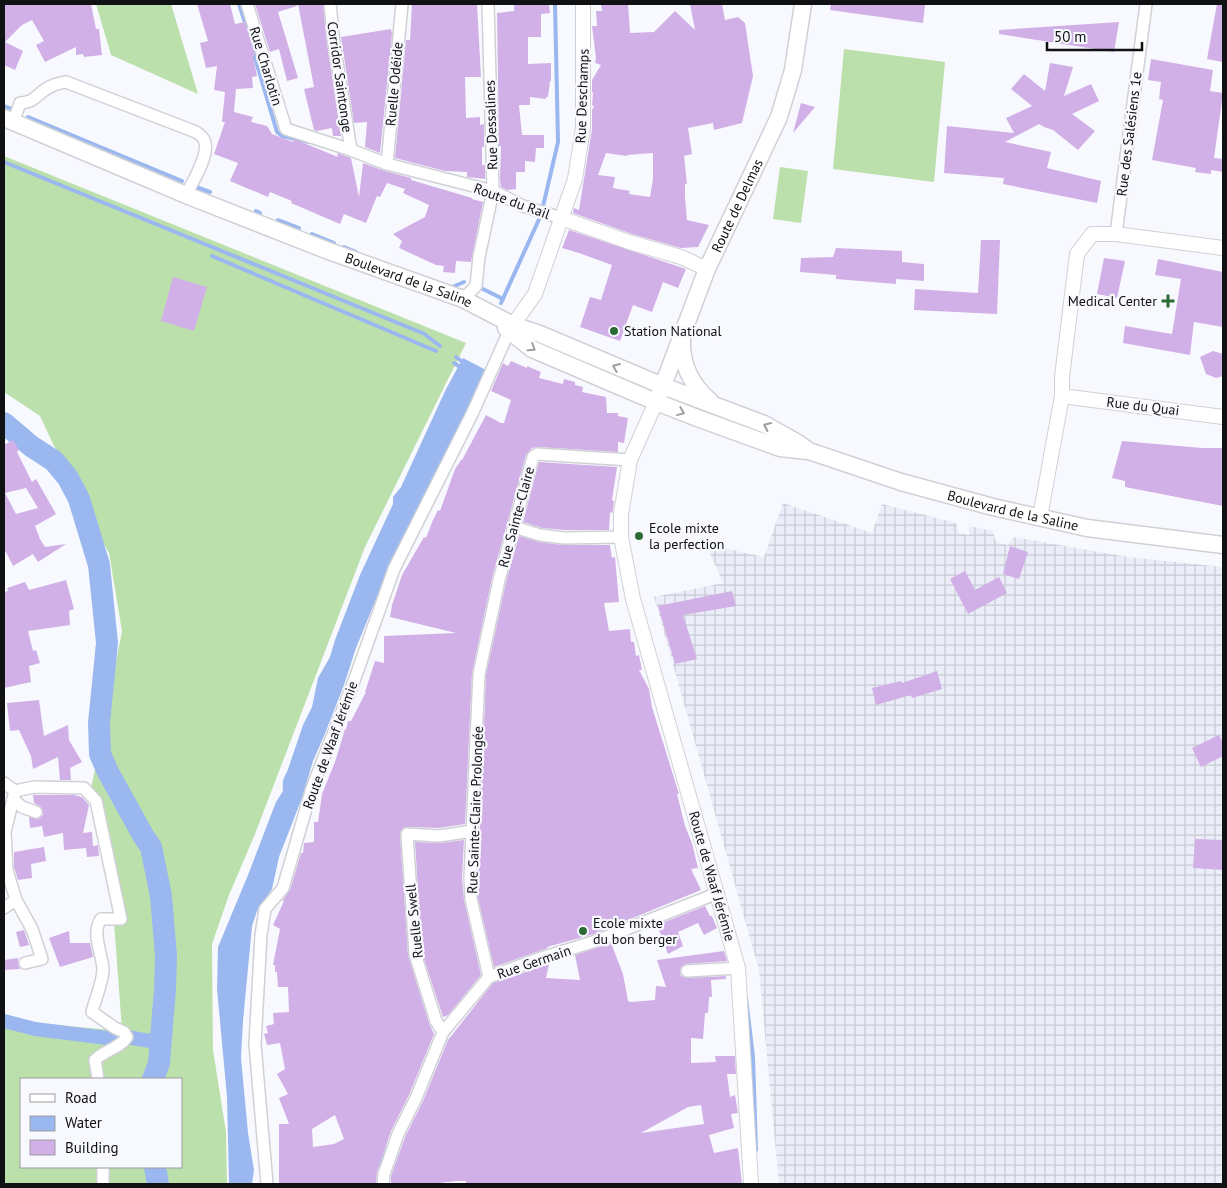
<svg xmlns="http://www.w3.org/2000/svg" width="1227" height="1188" font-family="'PT Sans',sans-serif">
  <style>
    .industrial { fill: url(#industrial-grid) }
    .grass { fill: #bce0ac; fill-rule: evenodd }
    .water { fill: #9ab8ef }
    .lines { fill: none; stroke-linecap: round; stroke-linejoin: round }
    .stream { stroke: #9ab8ef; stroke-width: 4 }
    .canal { stroke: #9ab8ef; stroke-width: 14 }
    .river { stroke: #9ab8ef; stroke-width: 22 }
    .building { fill: #d1b0e8; fill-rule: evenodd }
    .minor-casing { stroke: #d0d1d6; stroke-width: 14 }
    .tertiary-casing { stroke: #d0d1d6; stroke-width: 16 }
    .secondary-casing { stroke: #d0d1d6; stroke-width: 19 }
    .minor { stroke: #fff; stroke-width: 11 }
    .tertiary { stroke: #fff; stroke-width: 14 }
    .secondary { stroke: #fff; stroke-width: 16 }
    .oneway { stroke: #9fa0a0 }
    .poi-dot { fill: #2a6b35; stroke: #f8f9fe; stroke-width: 2 }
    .labels { text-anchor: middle; stroke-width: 4.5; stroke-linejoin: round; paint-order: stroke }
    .street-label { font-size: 14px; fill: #101112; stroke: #f8f9fe }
    .poi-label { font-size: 14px; fill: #101112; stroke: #f8f9fe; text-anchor: start }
  </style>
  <defs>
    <pattern id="industrial-grid" width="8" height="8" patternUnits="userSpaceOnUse" patternTransform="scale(1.25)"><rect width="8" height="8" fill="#ebedf8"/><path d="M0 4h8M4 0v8" fill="none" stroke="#c8cad4"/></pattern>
  </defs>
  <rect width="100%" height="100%" fill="#f8f9fe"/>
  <path class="industrial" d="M783 503 872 533 882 504 956 523 959 533 969 535V526L993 531 996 542 1008 545 1013 537 1128 557 1223 567V1184H779L759 970 654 597 723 583 706 544 764 557Z"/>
  <g class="grass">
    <path d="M96 4H171L198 94 111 55Z"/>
    <path d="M844 49 945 62 934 182 833 169Z"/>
    <path d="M4 156 466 343 365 547 255 834 229 895 212 944 213 1050 226 1132 227 1184H4V1014L36 1023 122 1031 113 908 91 789 122 631 109 553 79 499 40 416 4 392ZM21 1079H181V1167H21Z"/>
    <path d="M780 167 808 171 801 223 773 219Z"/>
  </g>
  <path class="water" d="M463 358 486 370 379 592 356 648 344 685 324 736 313 761 302 798 279 857 272 889 257 911 252 926 243 1021 241 1058 248 1133 254 1170 252 1184H229L227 1097 217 989 218 947 248 875 276 802 283 791C282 783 283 778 287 772L303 725 312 707 318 678 330 657 335 640 360 575 393 504V497L401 487 446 389Z"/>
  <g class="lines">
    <g class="stream">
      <path d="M239 4 246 26"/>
      <path d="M247 23 256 54"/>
      <path d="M253 51 277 132 282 136 309 142"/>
      <path d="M261 70 267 85"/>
      <path d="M4 106 12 109"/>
      <path d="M28 117 182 181"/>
      <path d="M4 162 415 330 423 333 440 346"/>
      <path d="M196 187 210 192"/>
      <path d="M256 211 260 213"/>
      <path d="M278 220 299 228"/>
      <path d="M312 234 334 243"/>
      <path d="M344 247 356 252"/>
      <path d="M212 256 436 351"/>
      <path d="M450 288 464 282"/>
      <path d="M481 288 503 299"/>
      <path d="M501 303 541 215 558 142 555 4"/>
      <path d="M456 357 464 363"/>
      <path d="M454 363 463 369"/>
      <path d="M746 998 753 1057 756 1150"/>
      <path d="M381 1166 388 1147"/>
    </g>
    <path class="canal" d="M4 1021 35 1029 107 1038 127 1037 161 1043"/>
    <g class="river">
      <path d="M4 423 31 446 54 461 68 478 79 499 99 565 107 643 99 723 100 754 108 772 144 837 151 847 161 896 166 956 165 989 159 1063 153 1079"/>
      <path d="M155 1167 158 1184"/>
    </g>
  </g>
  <g class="building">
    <path d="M4 4H91L96 29H99L102 55 84 57 83 54 76 55V47L45 62 36 45 44 41 32 20 22 25 5 42 23 51 15 70 4 65Z"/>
    <path d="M197 4H230L235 24 245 22 255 55 253 56 257 76 252 77 253 88 236 89 234 112 253 117 251 122 267 126 272 134 293 142 294 139 338 157 337 153 351 158 359 197 363 163 385 171 411 178V180L472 198V199L483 202 471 262 456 261 455 273 443 272 444 266 436 265 399 248 402 241 393 234 425 217 429 205 403 193 405 189 387 183 380 197 377 196 366 223 344 214 340 224 291 203 292 201 270 192 268 197 230 181 238 163 214 154 225 122H222L225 92 214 90 217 66 206 68 200 43 208 41Z"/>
    <path d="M255 4H297V6L278 12 298 78 287 81 279 49 270 52Z"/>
    <path d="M298 4H323L327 44 341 136H333L332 128 317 131 314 130 304 89 314 87Z"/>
    <path d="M412 4H477L481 77H465L466 118 480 117V125L484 124V147H482V165H485V179L467 177V172L445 171 395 158 406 40H410Z"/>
    <path d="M514 4H549L550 13 541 14V37H528V64L551 63V81H550L548 97H546V99L530 97V105H519L522 135H544V148H536L535 162 525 161V172H516V189L507 190 501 187 500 179 501 146H499L497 13 514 11Z"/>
    <path d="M601 4H628L630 33 654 32 675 11 695 30 690 4H722L725 20 738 17 745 23 753 76 742 123 714 130 713 123 688 128 692 154 684 156 687 184H685V197L687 220 709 225 698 247 681 248 632 234 573 213 574 208 579 210 592 129V110L594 106 592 105 593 93 592 92V80L601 65 595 63 596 58 592 26H597L596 11H602ZM606 153 627 156V155L653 153V179L650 197 629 194 630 191 613 188 615 177 598 175Z"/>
    <path d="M831 4H914L925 5 923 23 830 10Z"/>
    <path d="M1217 4H1223V62L1207 59Z"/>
    <path d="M1119 22 1114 52 999 34V30Z"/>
    <path d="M391 29 392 34 380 153 365 147 367 122 354 123 341 37Z"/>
    <path d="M1151 59 1213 70 1210 91 1223 93 1214 158 1223 159V172L1211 170V174L1195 172 1196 168 1152 160 1163 100 1159 99 1161 82 1148 80Z"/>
    <path d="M1050 63 1073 67 1064 96 1091 84 1099 101 1072 114 1095 131 1078 150 1053 130 1044 127 1039 124 1005 142 1051 152 1047 168 1101 181 1097 203 1003 184 1004 178 944 173 947 126 1014 133 1006 118 1032 106 1011 89 1024 74 1045 91Z"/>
    <path d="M801 103 815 107 793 133Z"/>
    <path d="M569 230 686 269 678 288 663 282 652 312 633 305 620 341 580 327 590 297 601 300 612 265 579 253 562 248Z"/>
    <path d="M981 240H1000L997 314 914 310 915 289 978 293Z"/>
    <path d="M836 248 902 251V262L924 264V281L896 279V284L836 279V275L800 272 801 258 833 257Z"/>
    <path d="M1104 258 1125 261 1117 298 1097 294Z"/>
    <path d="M1158 259 1223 272V327L1194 322 1190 355 1123 343 1125 326 1172 334 1181 279 1155 275Z"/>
    <path d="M173 277 207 287 194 331 161 321Z"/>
    <path d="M1213 351 1223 354V376L1216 378 1206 374 1200 357Z"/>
    <path d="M511 361 527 368V366L541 372 539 378 563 384 564 379 575 382V385L583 387 582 392 606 397 607 413H618V416L628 418 624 443 618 442V452L537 447 532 448 526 455 492 578 472 673 465 824 439 828 407 827 403 828 400 834 408 955 429 1023 434 1034 409 1095 391 1131 377 1172 376 1184H279V1124H289L279 1098 288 1094 277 1074 285 1069 280 1043 267 1045 264 1034 268 1033 266 1026 274 1024 273 1013 289 1012 288 987H278L277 972H275V965H273L280 929 273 925 284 901H282L290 890 301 853H303L304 843 314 842V822H318L322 794 335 762 345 729H346L348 721H351L366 692H365L375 661 384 663V636L456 633 390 617 392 605 402 575 424 537 426 538 433 520 438 510 440 511 455 469 461 460H462L486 415 501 423H504L511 400 491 391 503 363 508 366ZM335 1115 344 1139 334 1144 313 1147 312 1129Z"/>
    <path d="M13 440 19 450 17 452 32 482 36 479 56 514 35 526 40 539 45 547 66 544 38 562 33 554 13 566 6 552 4 553V445ZM26 488 38 508 16 514 5 493Z"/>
    <path d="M1122 441 1202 448H1223V506L1125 487V481L1112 478Z"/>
    <path d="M539 462 617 467 612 500 614 501 613 510 612 513 610 512 609 530H564L542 528 523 522Z"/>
    <path d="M519 536 539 542 563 545H610L612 558 615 557 619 602 604 603 609 631 630 629 631 642H634L636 656 639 655 642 670H639L649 689 652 707 679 794H677L685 826 692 843 698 868 691 869 701 890 594 934 547 947 548 948 494 967 478 898V878L486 675 506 582Z"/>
    <path d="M1010 546 1028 552 1019 579 1003 574Z"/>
    <path d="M965 571 975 590 999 577 1007 593 968 614 950 579Z"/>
    <path d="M66 580 74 609 69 611 70 625 28 631 33 651 36 650 40 663 29 666 31 682 4 688V592L8 591 7 588 25 582 29 590Z"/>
    <path d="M732 591 736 606 683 615 697 659 675 664 658 606Z"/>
    <path d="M937 671 942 689 912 698 911 695 876 705 872 688 901 681 902 683Z"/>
    <path d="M39 700 44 736 68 725 69 740 82 762 70 768 71 780H60L58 757 33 769 31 756 19 730 10 731 7 703Z"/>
    <path d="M1219 735 1223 743V756L1201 767 1192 748Z"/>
    <path d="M33 795H74L82 797 89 805 83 833 92 832 93 846 98 845 99 856 87 857 86 848 64 850 63 833 44 837 42 826 30 828 29 817 38 819 43 815V811L41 807 34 803Z"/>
    <path d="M1195 839 1223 840V870L1193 868Z"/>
    <path d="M464 840 462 878 464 900 481 975 448 1015 443 1017 422 953 415 842 440 843Z"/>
    <path d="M44 847 46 861 31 864 32 878 18 880 14 867V852Z"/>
    <path d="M705 906 710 916H712L717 928 704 935 698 923 678 932 683 946 668 954 657 925Z"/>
    <path d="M24 930 29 945 20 947 16 932Z"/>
    <path d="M69 931 70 943H90L93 957 60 967 49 938Z"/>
    <path d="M611 943 623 974 628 1001 631 1002 655 1000 656 986 666 987 657 960 724 951 727 961 686 964 681 967 680 972 681 976 687 978 726 976V979L711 980 712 997H709L708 1013H705L703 1039 691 1038V1063L716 1062 715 1056H735L736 1074H727L730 1097 735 1095 738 1113 731 1114 734 1128 709 1135 714 1153 738 1148 742 1184H466V1181H456L439 1183 440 1184H391V1176L405 1137 423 1101 448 1040 493 983 549 964 546 978 580 980 575 955ZM701 1105 704 1124 641 1133 688 1107Z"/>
    <path d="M18 958V964L20 969 4 970V960Z"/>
  </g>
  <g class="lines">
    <g class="minor-casing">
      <g id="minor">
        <path d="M247 4 286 129 351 150 387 164 493 191 523 206 561 218"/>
        <path d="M330 4 334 43 351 150"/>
        <path d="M13 123 20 103C35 102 35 96 46 89 52 85 59 83 66 82L196 132C199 134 203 137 204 140 211 153 192 183 186 195"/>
        <path d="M387 164 402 4"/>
        <path d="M1116 234 1146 4"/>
        <path d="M463 299 476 286 479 257 493 191 488 4"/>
        <path d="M514 527 540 535 564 538 621 537"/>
        <path d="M4 783 15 791 34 787 84 788 96 801 121 919H101C91 933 102 953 103 969 103 981 95 1000 92 1012L115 1028 124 1032 127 1037C120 1048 105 1050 95 1060L98 1079"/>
        <path d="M13 799 22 807 36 812"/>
        <path d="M16 900 32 929 42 959 25 963"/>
        <path d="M4 908 16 900 7 870 5 832 15 791"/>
        <path d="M687 971 738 968"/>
        <path d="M489 977 541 958 596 941 718 893"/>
        <path d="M443 1032 436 1021 415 954 407 834 439 836 472 831"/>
        <path d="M103 1184V1167"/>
        <path d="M267 1184 255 1044 261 935 265 909 283 888 312 788 354 681 394 569 473 412 510 329"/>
        <path d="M383 1184 384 1174 398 1134 416 1098 443 1032 489 977 471 899 470 878 479 674 499 580 533 457 537 454 630 460"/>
      </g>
    </g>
    <g class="tertiary-casing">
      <g id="tertiary">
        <path d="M561 218 629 242 681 257 707 269"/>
        <path d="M510 329 535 294 575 179 583 128V4"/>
        <path d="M1062 396 1223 417"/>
        <path d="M656 402 630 460 621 514V537L633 599 738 968 751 1184"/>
        <path d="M1040 517 1062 396V377L1077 254 1092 234H1116L1223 248"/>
      </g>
    </g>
    <g class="secondary-casing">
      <g id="secondary">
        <path id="s1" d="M4 118 186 195 326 250 463 299 513 325 540 334 663 386 764 424 798 443 809 451 901 482 993 507 1087 528 1223 545"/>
        <path d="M506 328 532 349 656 402 700 419 780 448 807 451"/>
        <path d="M682 339C681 363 691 385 710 401"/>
        <path id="s2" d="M659 396 707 269 779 117 793 70 803 4"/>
      </g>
    </g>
    <use href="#minor" class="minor"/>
    <use href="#tertiary" class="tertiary"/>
    <use href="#secondary" class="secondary"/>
  </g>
  <defs><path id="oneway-chevron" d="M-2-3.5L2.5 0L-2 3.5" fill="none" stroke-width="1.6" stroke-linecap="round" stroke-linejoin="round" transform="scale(1.25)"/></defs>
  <g class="oneway">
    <use href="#oneway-chevron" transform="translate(532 348) rotate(33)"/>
    <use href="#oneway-chevron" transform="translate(616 367) rotate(-157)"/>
    <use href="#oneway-chevron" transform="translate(681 412) rotate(22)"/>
    <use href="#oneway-chevron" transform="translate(767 426) rotate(-155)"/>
  </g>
  <g class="poi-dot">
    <path d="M1165.5 293.5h5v5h5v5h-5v5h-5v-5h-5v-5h5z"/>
    <circle cx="614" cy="331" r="5"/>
    <circle cx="639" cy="536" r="5"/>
    <circle cx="583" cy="931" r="5"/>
  </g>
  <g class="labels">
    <g class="street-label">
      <text transform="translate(266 66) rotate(73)" y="5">Rue Charlotin</text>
      <text transform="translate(340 77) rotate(82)" y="5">Corridor Saintonge</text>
      <text transform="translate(394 84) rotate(-85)" y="5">Ruelle Odéide</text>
      <text transform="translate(582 96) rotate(-88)" y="5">Rue Deschamps</text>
      <text transform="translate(491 125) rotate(-92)" y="5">Rue Dessalines</text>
      <text transform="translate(1129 134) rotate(-83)" y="5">Rue des Salésiens 1e</text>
      <text transform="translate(512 201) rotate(20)" y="5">Route du Rail</text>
      <text dy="5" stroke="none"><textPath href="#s2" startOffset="206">Route de Delmas</textPath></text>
      <text dy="5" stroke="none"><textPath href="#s1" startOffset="436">Boulevard de la Saline</textPath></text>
      <text transform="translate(1143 406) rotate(7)" y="5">Rue du Quai</text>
      <text dy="5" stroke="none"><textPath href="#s1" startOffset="1085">Boulevard de la Saline</textPath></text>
      <text transform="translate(516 517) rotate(-75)" y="5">Rue Sainte-Claire</text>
      <text transform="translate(330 745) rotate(-70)" y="5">Route de Waaf Jérémie</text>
      <text transform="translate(475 810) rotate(-88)" y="5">Rue Sainte-Claire Prolongée</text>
      <text transform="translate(712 876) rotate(74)" y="5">Route de Waaf Jérémie</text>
      <text transform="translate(414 921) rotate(-96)" y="5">Ruelle Swell</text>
      <text transform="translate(534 962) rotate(-19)" y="5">Rue Germain</text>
    </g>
    <g class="poi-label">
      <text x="1157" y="306" text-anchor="end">Medical Center</text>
      <text x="624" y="336">Station National</text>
      <text x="649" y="533">Ecole mixte<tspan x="649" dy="16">la perfection</tspan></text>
      <text x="593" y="928">Ecole mixte<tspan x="593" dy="16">du bon berger</tspan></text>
    </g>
  </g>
  <rect width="1227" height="1188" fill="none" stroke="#101112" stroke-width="10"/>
  <rect x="20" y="1078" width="162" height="90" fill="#f8f9fe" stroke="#9b9ca0"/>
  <rect x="30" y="1094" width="25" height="8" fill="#ffffff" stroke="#9b9ca0"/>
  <text x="65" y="1103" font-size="15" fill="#101112">Road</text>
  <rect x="30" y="1116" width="25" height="15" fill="#9ab8ef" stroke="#9b9ca0"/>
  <text x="65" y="1128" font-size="15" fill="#101112">Water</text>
  <rect x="30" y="1140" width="25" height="15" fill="#d1b0e8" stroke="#9b9ca0"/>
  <text x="65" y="1153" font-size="15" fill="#101112">Building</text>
  <path d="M1047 42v8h95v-8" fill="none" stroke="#101112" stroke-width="2.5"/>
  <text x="1054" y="42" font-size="15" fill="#101112" stroke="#f8f9fe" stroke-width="4" paint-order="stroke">50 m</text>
</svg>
